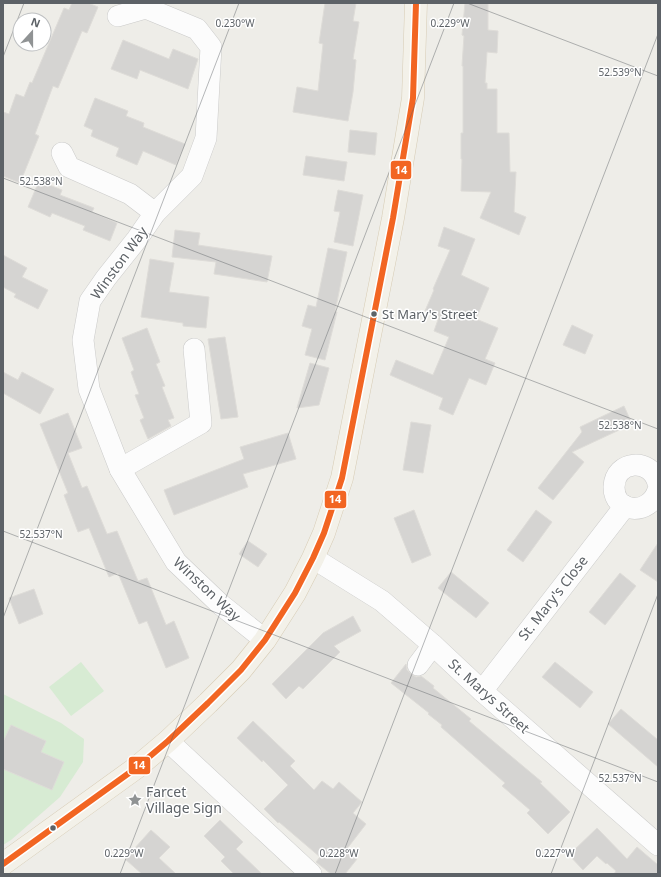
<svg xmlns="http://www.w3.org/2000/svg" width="661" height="877" font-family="'Noto Sans',sans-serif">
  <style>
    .green { fill: #d7ebd3 }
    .building { fill: #d5d4d2; stroke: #dedcd8 }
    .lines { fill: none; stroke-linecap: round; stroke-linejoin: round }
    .minor-casing { stroke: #cbcbca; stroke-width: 22 }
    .major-casing { stroke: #d7ccb5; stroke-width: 23 }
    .minor { stroke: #fcfcfc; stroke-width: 21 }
    .major { stroke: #f3f1e9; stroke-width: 22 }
    .bus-1-casing { stroke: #fff; stroke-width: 9 }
    .bus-1 { stroke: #f26522; stroke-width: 6 }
    .ticks { fill: none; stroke: #5d6267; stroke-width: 1; stroke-opacity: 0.45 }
    .bus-dot { fill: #5d6267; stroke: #fff; stroke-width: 1.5 }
    .labels { text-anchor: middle; stroke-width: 3; stroke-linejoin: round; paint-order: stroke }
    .bus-label { font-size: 13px; fill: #5d6267; stroke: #fff; text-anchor: start }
    .street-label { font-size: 14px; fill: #5d6267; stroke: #fff }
    .poi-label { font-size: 14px; fill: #5d6267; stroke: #fff; text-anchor: start }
    .ticks-label { font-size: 10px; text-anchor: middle; fill: #5d6267; stroke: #fff; stroke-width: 3; stroke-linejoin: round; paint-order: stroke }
    .line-badge { stroke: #fff; stroke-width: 1.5 }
    .badge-label { font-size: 11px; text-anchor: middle; font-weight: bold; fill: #fff }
  </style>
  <rect width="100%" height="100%" fill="#eeede8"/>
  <g class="green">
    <path d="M81 662 104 691 71 716 49 687Z"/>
    <path d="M3 694 61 723 84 739 83 762 60 797 11 840 3 845Z"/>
  </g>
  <g class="building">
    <path d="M72 3H88L98 7 87 33 82 31 58 88 53 86 35 134 39 136 20 183 3 176V112L9 114 16 94 24 97 30 82 32 83 64 8 69 10Z"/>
    <path d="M325 3H356L353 21 359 22 353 59 356 60 353 92 348 121 293 112 297 87 318 91 323 44 319 43Z"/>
    <path d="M465 3H488V30L498 31 497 53 487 52 485 83H487V89H497V133H509L510 172H516L514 212 526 217 519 235 480 218 491 192 461 191 462 159H461V133H463V66H462L464 36 462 35Z"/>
    <path d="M123 40 169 59 173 49 198 59 188 89 140 70 137 79 111 69Z"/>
    <path d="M95 98 128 111 126 116 144 123 143 127 185 144 176 165 143 151 137 165 116 156 119 148 91 136 93 130 84 126Z"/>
    <path d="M350 130 377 133 375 155 348 152Z"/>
    <path d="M306 156 347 162 344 181 303 175Z"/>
    <path d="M39 181 62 190 60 195 94 208 92 212 117 223 110 241 83 230 85 226 52 213 50 217 28 207Z"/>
    <path d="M338 190 363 195 353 246 334 242 340 212 334 211Z"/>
    <path d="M444 227 475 239 461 275 489 288 476 319 498 328 485 359 495 363 486 385 469 378 453 415 439 409 443 398 390 375 396 360 433 375 449 337 434 331 439 317 425 311 434 290 433 289 450 250 438 246Z"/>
    <path d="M175 230 200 233 198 245 272 256 267 282 214 274 216 262 172 257Z"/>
    <path d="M328 248 347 252 335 312H337L325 360 305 355 312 329 302 326 308 305 316 307Z"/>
    <path d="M3 255 27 268 22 277 48 290 38 309 14 297 16 294 3 287Z"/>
    <path d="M150 259 174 263 169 292 209 297 206 328 183 326V323L141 317Z"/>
    <path d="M572 325 593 335 585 354 563 345Z"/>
    <path d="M147 328 160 362 156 364 165 386 162 387 174 418 168 420 171 426 148 439 140 420 144 418 135 395 139 394 131 372 134 370 122 338Z"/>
    <path d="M225 337 238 417 221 419 208 339Z"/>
    <path d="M310 363 329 368 319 405 297 408Z"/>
    <path d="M3 372 18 380 22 372 54 389 40 414 3 393Z"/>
    <path d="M624 406 632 424 572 452 584 462 553 500 538 488 582 432 580 427Z"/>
    <path d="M68 413 82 448 68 453 82 488 87 486 107 534 117 531 138 581 147 578 166 625 174 621 189 658 166 668 147 621 139 624 118 573 109 577 89 528 78 532 64 495 68 493 40 424Z"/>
    <path d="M411 422 431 425 423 473 403 470Z"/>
    <path d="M288 433 296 459 243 474 248 487 174 515 164 490 244 459 240 447Z"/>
    <path d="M414 510 431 555 412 563 394 518Z"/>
    <path d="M536 510 552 522 523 562 507 550Z"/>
    <path d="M248 541 267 554 258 567 239 554Z"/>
    <path d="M658 543V582L640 570Z"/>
    <path d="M451 572 489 603 476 618 438 588Z"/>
    <path d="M620 573 636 586 605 625 589 612Z"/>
    <path d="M34 589 43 614 19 624 9 598Z"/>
    <path d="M353 616 361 631 334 646 340 652 303 689 299 686 286 699 272 684 323 633Z"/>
    <path d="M555 662 593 692 580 708 542 677Z"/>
    <path d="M406 664 407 670 411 674 416 677 421 676 434 686 433 688 471 719 469 721 542 782 540 783 570 812 548 834 527 813 530 810 502 786 505 783 441 727 442 725 428 714 429 713 391 683Z"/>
    <path d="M621 709 658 740V767L608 724Z"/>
    <path d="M253 721 295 761 290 766 314 790 322 781 333 789 339 782 362 802 353 813 366 824 346 850 357 859 345 874H331L316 862 320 857 279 822 278 823 264 809 288 785 263 760 262 762 237 738Z"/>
    <path d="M11 725 46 741 41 752 64 762 52 790 3 769V742Z"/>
    <path d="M220 820 243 842 236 849 262 874H234L221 861 225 857 204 836Z"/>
    <path d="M597 828 627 859 637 847 658 865V874H614L616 871 607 863 606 864 597 856 583 870 569 855Z"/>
    <path d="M151 830 170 847 159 858 176 874H142L125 859Z"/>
  </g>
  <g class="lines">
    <g class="minor-casing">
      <g id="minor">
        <path d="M118 16 146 8 197 29 211 47 206 138 192 176 155 213 137 239 106 278 90 301 83 340 89 389 120 469 176 562 220 604 265 640"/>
        <path d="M62 153 69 167 130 194 155 213"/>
        <path d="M120 469 201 423 194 349"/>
        <path d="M658 483C651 457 615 460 614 487 614 514 650 516 658 490"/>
        <path d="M313 558 382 601 433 645 482 691 658 845"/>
        <path d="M418 665 433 645"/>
        <path d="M482 691 625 506"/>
        <path d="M168 741 311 874"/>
      </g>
    </g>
    <g class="major-casing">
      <path id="major" d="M3 864 136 768 168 741 208 703 241 670 265 640 295 593 313 558 324 533 342 478 393 218 413 98 416 3"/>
    </g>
    <use href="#minor" class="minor"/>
    <use href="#major" class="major"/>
    <g class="bus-1-casing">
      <path id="bus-1" d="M3 864 136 768 168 741 208 703 241 670 265 640 295 593 313 558 324 533 342 478 393 218 413 98 416 3"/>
    </g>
    <use href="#bus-1" class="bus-1"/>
  </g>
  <path class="ticks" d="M467 3 658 76M3 57 24 3M3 178 658 429M3 531 658 782M3 618 239 3M120 874 454 3M335 874 658 34M551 874 658 594"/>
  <defs>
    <g id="sight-bare" transform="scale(1.08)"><path d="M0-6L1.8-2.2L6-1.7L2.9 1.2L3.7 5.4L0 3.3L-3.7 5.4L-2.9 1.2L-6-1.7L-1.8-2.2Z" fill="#909394" stroke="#fff" stroke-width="2.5" paint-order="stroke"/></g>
  </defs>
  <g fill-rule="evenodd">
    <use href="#sight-bare" x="135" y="800"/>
  </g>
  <g class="bus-dot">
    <circle cx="374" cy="314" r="3.5"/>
    <circle cx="53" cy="828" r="3.5"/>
  </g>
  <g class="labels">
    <g class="bus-label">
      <text x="382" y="319">St Mary's Street</text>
    </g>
    <g class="street-label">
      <text transform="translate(119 263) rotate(-54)" y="5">Winston Way</text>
      <text transform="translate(207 589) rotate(43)" y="5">Winston Way</text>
      <text transform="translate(553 598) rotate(-52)" y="5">St. Mary's Close</text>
      <text transform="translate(489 696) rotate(42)" y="5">St. Marys Street</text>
    </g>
    <g class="poi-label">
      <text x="146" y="797">Farcet<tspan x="146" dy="16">Village Sign</tspan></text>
    </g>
  </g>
  <g class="ticks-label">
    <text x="235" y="27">0.230°W</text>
    <text x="450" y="27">0.229°W</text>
    <text x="620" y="76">52.539°N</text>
    <text x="41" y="185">52.538°N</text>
    <text x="620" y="429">52.538°N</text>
    <text x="41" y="538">52.537°N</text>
    <text x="620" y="782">52.537°N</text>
    <text x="124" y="857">0.229°W</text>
    <text x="339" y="857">0.228°W</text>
    <text x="555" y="857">0.227°W</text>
  </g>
  <g class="line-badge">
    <rect x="390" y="160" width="22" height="20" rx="4" fill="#f26522"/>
    <rect x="324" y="490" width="23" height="19" rx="4" fill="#f26522"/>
    <rect x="128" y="756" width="23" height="19" rx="4" fill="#f26522"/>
  </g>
  <g class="badge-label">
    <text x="401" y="174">14</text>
    <text x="335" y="503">14</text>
    <text x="139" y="769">14</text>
  </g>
  <rect width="661" height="877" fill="none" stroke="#5d6267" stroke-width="8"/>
  <g transform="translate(32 32) rotate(21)"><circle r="19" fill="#ffffff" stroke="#bec0c2"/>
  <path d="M0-3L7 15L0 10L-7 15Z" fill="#909394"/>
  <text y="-6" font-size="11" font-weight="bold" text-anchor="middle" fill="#5d6267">N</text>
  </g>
</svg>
